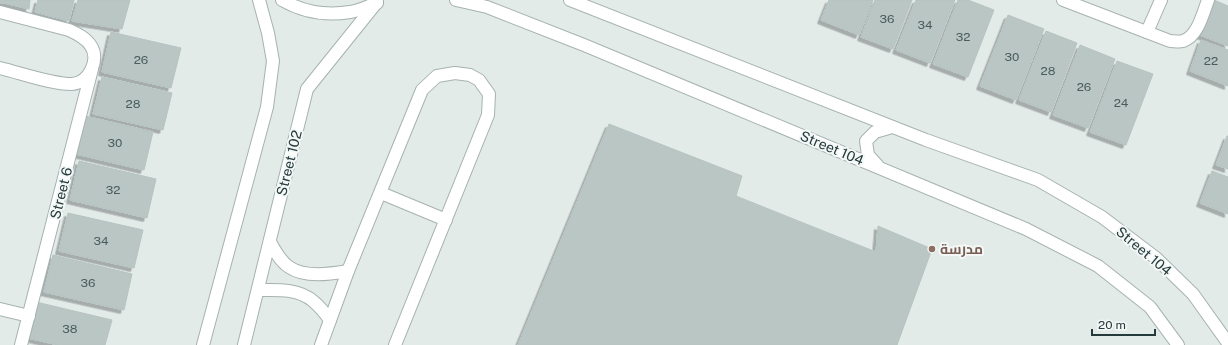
<svg xmlns="http://www.w3.org/2000/svg" width="1228" height="345" font-family="'Public Sans',Cairo,sans-serif">
  <style>
    .building { fill: #b9c6c3; stroke: #b6c4c1; filter: url(#shadow) }
    .lines { fill: none; stroke-linecap: round; stroke-linejoin: round }
    .minor-casing { stroke: #a6b2b1; stroke-width: 14 }
    .minor { stroke: #fff; stroke-width: 12 }
    .education-dot { fill: #8d6e63; stroke: #f3f8f7; stroke-width: 1.5 }
    .labels { text-anchor: middle; stroke-width: 4; stroke-linejoin: round; paint-order: stroke }
    .number-label { font-size: 12px; fill: #4a5d5c }
    .street-label { font-size: 14px; fill: #253a3a; stroke: #f3f8f7 }
    .education-label { font-size: 14px; font-weight: bold; fill: #785e54; stroke: #f3f8f7; text-anchor: start }
  </style>
  <defs>
    <filter id="shadow"><feDropShadow dx="-3.5" dy="3.5" stdDeviation="0" flood-color="#0004"/></filter>
  </defs>
  <rect width="100%" height="100%" fill="#e3ebe9"/>
  <g class="building">
    <path d="M0 0H30L29 9 0 2Z"/>
    <path d="M38 0H74L69 21 35 12Z"/>
    <path d="M78 0H130L122 29 72 21Z"/>
    <path d="M829 0H873L859 35 821 20Z"/>
    <path d="M875 0H912L893 49 861 37Z"/>
    <path d="M916 0H955L930 63 896 50Z"/>
    <path d="M958 0H968L994 10 968 77 933 64Z"/>
    <path d="M1214 0 1228 6V46L1200 35Z"/>
    <path d="M1008 15 1044 29 1016 100 980 86Z"/>
    <path d="M1046 31 1077 43 1051 112 1019 100Z"/>
    <path d="M111 32 181 48 171 88 102 72Z"/>
    <path d="M1201 40 1228 50V86L1190 71Z"/>
    <path d="M1080 45 1115 59 1088 128 1053 115Z"/>
    <path d="M1117 61 1153 74 1126 145 1090 132Z"/>
    <path d="M102 77 172 93 163 130 93 114Z"/>
    <path d="M85 116 153 132 144 170 76 154Z"/>
    <path d="M609 124 742 176 736 196 876 252 878 226 932 249 897 345H518Z"/>
    <path d="M1227 136H1228V169L1216 165Z"/>
    <path d="M79 161 156 179 147 218 70 200Z"/>
    <path d="M1212 171 1228 177V214L1200 203Z"/>
    <path d="M68 213 143 230 134 268 59 251Z"/>
    <path d="M53 255 132 274 124 310 44 292Z"/>
    <path d="M36 302 112 320 105 345H58L28 338Z"/>
  </g>
  <g class="lines">
    <g class="minor-casing">
      <g id="minor">
        <path d="M282 0C303 12 326 16 350 12 359 11 368 6 377 3"/>
        <path d="M456 0 487 7 584 45 1026 229 1098 266 1150 307 1178 345"/>
        <path d="M570 0 926 140 1038 180 1102 217 1156 258 1193 294 1228 343"/>
        <path d="M1063 0 1170 41C1174 41 1179 42 1183 41 1198 36 1203 13 1208 0"/>
        <path d="M0 12 69 30C78 34 86 38 91 46 100 60 89 83 72 84 51 84 21 73 0 68"/>
        <path d="M1147 32 1161 0"/>
        <path d="M878 166 868 155 866 141 875 132 892 127"/>
        <path d="M381 193 446 220"/>
        <path d="M270 242C275 251 280 261 289 267 305 278 330 274 348 271"/>
        <path d="M258 290C276 290 298 288 313 301 319 306 325 313 330 320"/>
        <path d="M0 309 29 316"/>
        <path d="M21 345 92 69"/>
        <path d="M203 345 267 107 273 61 268 33 259 0"/>
        <path d="M244 345 307 89 377 2"/>
        <path d="M321 345 348 271 422 90 437 76 455 73 470 75 479 80 489 94 488 115 395 345"/>
      </g>
    </g>
    <use href="#minor" class="minor"/>
  </g>
  <circle class="education-dot" cx="932" cy="249" r="4"/>
  <g class="labels">
    <g class="number-label">
      <text x="887" y="23">36</text>
      <text x="925" y="29">34</text>
      <text x="963" y="41">32</text>
      <text x="1012" y="61">30</text>
      <text x="141" y="64">26</text>
      <text x="1211" y="65">22</text>
      <text x="1048" y="75">28</text>
      <text x="1084" y="91">26</text>
      <text x="1121" y="107">24</text>
      <text x="133" y="108">28</text>
      <text x="115" y="147">30</text>
      <text x="113" y="194">32</text>
      <text x="101" y="245">34</text>
      <text x="88" y="287">36</text>
      <text x="70" y="333">38</text>
    </g>
    <g class="street-label">
      <text transform="translate(832 148) rotate(23)" y="5">Street 104</text>
      <text transform="translate(289 163) rotate(-76)" y="5">Street 102</text>
      <text transform="translate(61 193) rotate(-76)" y="5">Street 6</text>
      <text transform="translate(1144 251) rotate(40)" y="5">Street 104</text>
    </g>
    <g class="education-label">
      <text x="940" y="254">مدرسة</text>
    </g>
  </g>
  <path d="M1092 329v6h63v-6" fill="none" stroke="#253a3a" stroke-width="2"/>
  <text x="1098" y="329" font-size="12" fill="#253a3a" stroke="#f3f8f7" stroke-width="3" paint-order="stroke">20 m</text>
</svg>
